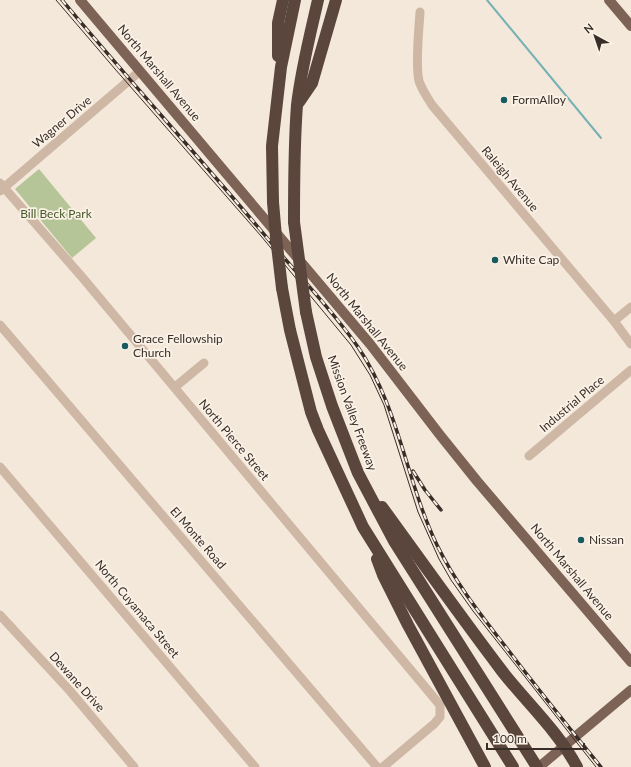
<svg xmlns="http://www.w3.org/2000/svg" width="631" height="767" font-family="Lato,sans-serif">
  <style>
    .green { fill: #b6c598 }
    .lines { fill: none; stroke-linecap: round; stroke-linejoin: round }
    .stream { stroke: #76b2b5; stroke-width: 2 }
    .minor { stroke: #ceb8a5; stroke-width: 9 }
    .major { stroke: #7c6356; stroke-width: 10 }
    .highway { stroke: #5b463d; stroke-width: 12 }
    .tram { stroke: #392d27; stroke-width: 1 }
    .rail-casing { stroke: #392d27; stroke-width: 3.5 }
    .rail { stroke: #fbf2e7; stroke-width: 2; stroke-dasharray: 6; stroke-linecap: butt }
    .highway-bridge { stroke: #5b463d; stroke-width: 12 }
    .poi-dot { fill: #185a5f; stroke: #fbf2e7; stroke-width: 1.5 }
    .labels { text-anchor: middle; stroke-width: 3.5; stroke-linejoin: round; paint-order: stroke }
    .street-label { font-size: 12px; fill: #392d27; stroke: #fbf2e7 }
    .poi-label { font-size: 12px; fill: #392d27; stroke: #fbf2e7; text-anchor: start }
    .park-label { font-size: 12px; fill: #475a28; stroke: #fbf2e7 }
  </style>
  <rect width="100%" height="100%" fill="#f4e8da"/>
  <path class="green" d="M39 169 96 238 72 258 15 189Z"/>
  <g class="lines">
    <path class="stream" d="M487 0 601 138"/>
    <g class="minor">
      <path d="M420 12C419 30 415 64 419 81 422 90 427 97 432 105L614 321 631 344"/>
      <path d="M0 183 82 277 440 705V717L434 724 383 767"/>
      <path d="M0 191 140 71"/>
      <path d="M614 321 631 307"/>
      <path d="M0 325 377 767"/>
      <path d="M175 387 204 363"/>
      <path d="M529 456 631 370"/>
      <path d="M0 467 255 767"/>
      <path d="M0 615 70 691 134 767"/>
    </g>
    <g class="major">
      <path d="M80 0 370 344 440 435 477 481 631 662"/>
      <path d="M609 0 631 26"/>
      <path d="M539 767 631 690"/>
    </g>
    <g class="highway">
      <path d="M278 56V23L283 0"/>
      <path d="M299 102 312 83 336 0"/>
      <path d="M273 202 272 146 281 67 295 0"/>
      <path d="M294 222C294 183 294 144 297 105 301 70 310 35 318 0"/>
      <path d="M282 288 290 330 311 412 318 430 357 514 363 527 513 767"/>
      <path d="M306 312 316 357 332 406 358 473 394 541 537 767"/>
      <path d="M382 507C422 562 461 617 502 671 527 703 558 731 577 767"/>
      <path d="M377 559 383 575 408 625 485 767"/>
    </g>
    <path class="tram" d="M56 0 115 69 261 236 351 345 370 375 384 405 418 512 439 559 451 580 473 611 596 767"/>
    <g class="rail-casing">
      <g id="rail">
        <path d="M62 0C131 83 204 162 273 245 301 278 333 311 358 347 399 407 406 481 437 545 457 586 485 620 512 655 541 693 571 730 601 767"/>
        <path d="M413 471 425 490 441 510"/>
      </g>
    </g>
    <use href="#rail" class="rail"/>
    <g class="highway-bridge">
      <path d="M273 202 276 237 282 288"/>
      <path d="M294 222 306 312"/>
    </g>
  </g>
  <g class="poi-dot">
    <circle cx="504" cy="100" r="4"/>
    <circle cx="495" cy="260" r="4"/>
    <circle cx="125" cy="346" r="4"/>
    <circle cx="581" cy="540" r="4"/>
  </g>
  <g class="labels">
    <g class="street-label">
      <text transform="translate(159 73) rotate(50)" y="4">North Marshall Avenue</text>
      <text transform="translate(62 122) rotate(-40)" y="4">Wagner Drive</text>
      <text transform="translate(510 179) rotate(50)" y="4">Raleigh Avenue</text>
      <text transform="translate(367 322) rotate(51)" y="4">North Marshall Avenue</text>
      <text transform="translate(572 404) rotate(-40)" y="4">Industrial Place</text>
      <text transform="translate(352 413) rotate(70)" y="4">Mission Valley Freeway</text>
      <text transform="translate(234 440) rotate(50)" y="4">North Pierce Street</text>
      <text transform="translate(198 538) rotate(49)" y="4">El Monte Road</text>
      <text transform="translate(572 572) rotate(50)" y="4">North Marshall Avenue</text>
      <text transform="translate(137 609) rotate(50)" y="4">North Cuyamaca Street</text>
      <text transform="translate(77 682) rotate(48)" y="4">Dewane Drive</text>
    </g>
    <g class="poi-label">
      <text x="512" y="104">FormAlloy</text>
      <text x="503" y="264">White Cap</text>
      <text x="133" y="343">Grace Fellowship<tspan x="133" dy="14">Church</tspan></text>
      <text x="589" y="544">Nissan</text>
    </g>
    <g class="park-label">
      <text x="56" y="218">Bill Beck Park</text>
    </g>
  </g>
  <g transform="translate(595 36) rotate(320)" stroke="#fbf2e7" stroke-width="3" paint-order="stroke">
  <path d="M0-3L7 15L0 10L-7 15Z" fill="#392d27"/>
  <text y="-6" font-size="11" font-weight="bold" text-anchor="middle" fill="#392d27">N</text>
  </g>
  <path d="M487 743v6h97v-6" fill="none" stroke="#392d27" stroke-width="2"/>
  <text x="493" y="743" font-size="12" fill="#392d27" stroke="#fbf2e7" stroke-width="3" paint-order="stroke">100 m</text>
</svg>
